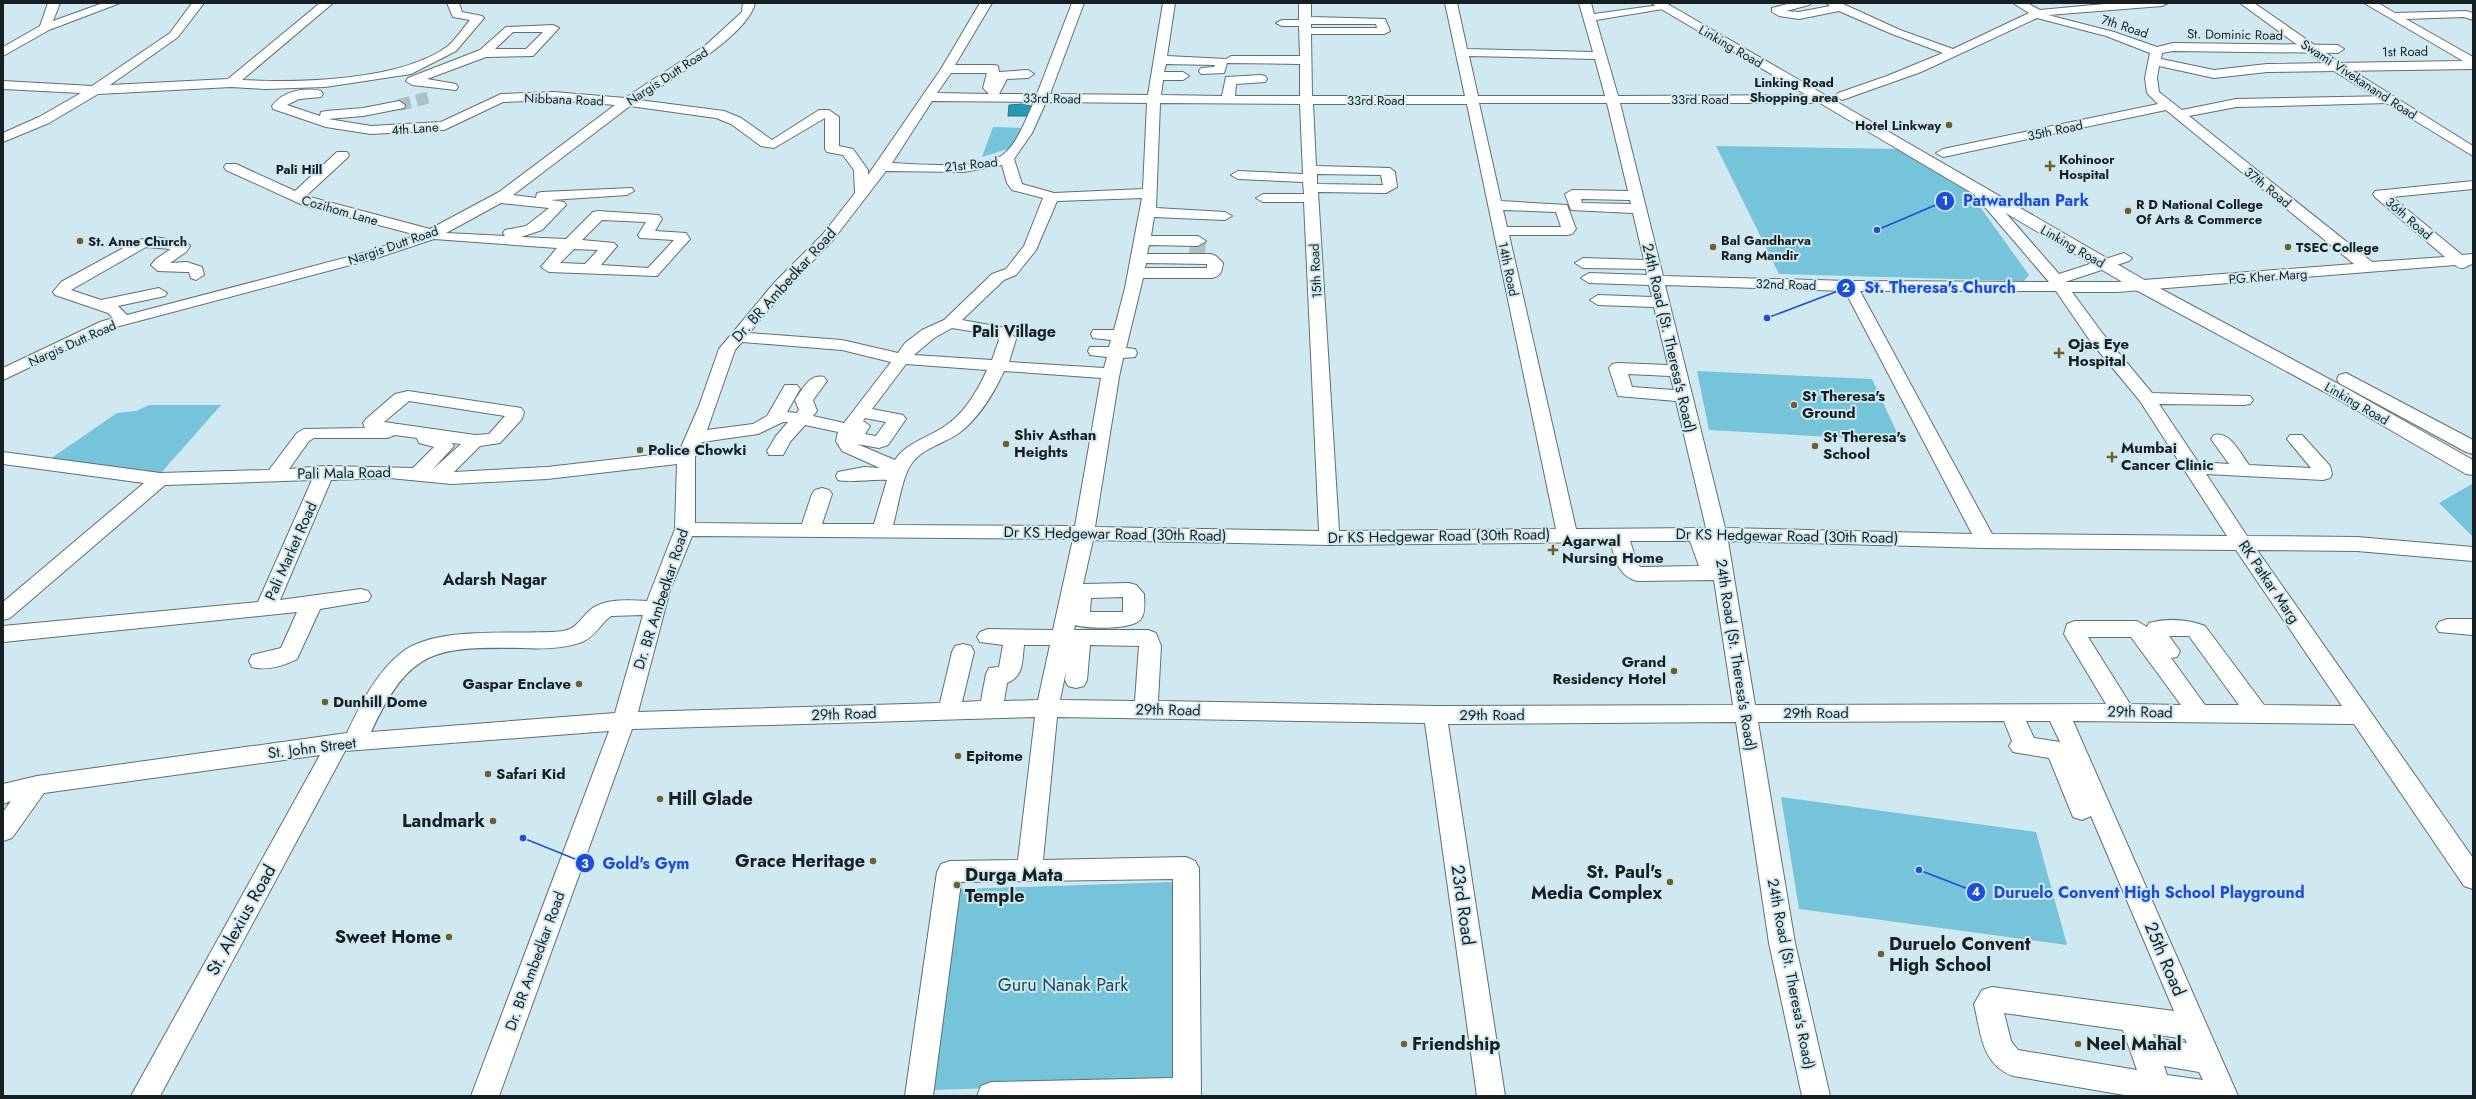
<svg xmlns="http://www.w3.org/2000/svg" width="2476" height="1099" font-family="Jost,sans-serif">
  <style>
    .green { fill: #75c4da }
    .water { fill: #2999b3; stroke: #237588 }
    .lines { fill: none; stroke-linecap: round; stroke-linejoin: round }
    .minor-tunnel-far1 { stroke: #abc1c8; stroke-width: 12; stroke-dasharray: 12 6; stroke-linecap: butt }
    .minor-tunnel { stroke: #abc1c8; stroke-width: 16; stroke-dasharray: 16 8; stroke-linecap: butt }
    .minor-casing { stroke: #5a7178; stroke-width: 2 }
    .major-casing { stroke: #5a7178; stroke-width: 2 }
    .minor { fill: #fff; fill-rule: evenodd }
    .major { fill: #fff; fill-rule: evenodd }
    .poi-dot { fill: #71602e; stroke: #d0e9f1; stroke-width: 1.5 }
    .labels { text-anchor: middle; stroke-width: 4; stroke-linejoin: round; paint-order: stroke }
    .far-street-label { font-size: 13px; fill: #162022; stroke: #d0e9f1 }
    .far-neighbourhood-label { font-size: 13px; font-weight: bold; fill: #162022; stroke: #d0e9f1 }
    .far-poi-label { font-size: 13px; font-weight: bold; fill: #162022; stroke: #d0e9f1; text-anchor: start }
    .street-label { font-size: 15px; fill: #162022; stroke: #d0e9f1 }
    .poi-label { font-size: 15px; font-weight: bold; fill: #162022; stroke: #d0e9f1; text-anchor: start }
    .neighbourhood-label { font-size: 16px; font-weight: bold; fill: #162022; stroke: #d0e9f1 }
    .near-poi-label { font-size: 18px; font-weight: bold; fill: #162022; stroke: #d0e9f1; text-anchor: start }
    .near-street-label { font-size: 18px; fill: #162022; stroke: #d0e9f1 }
    .near-park-label { font-size: 18px; fill: #1c4a56; stroke: #d0e9f1 }
    .leader { fill: none; stroke: #1d4ed8; stroke-width: 1.5 }
    .callout-dot { fill: #1d4ed8; stroke: #d0e9f1; stroke-width: 1.5 }
    .mark-label { font-size: 12px; text-anchor: middle; font-weight: bold; fill: #fff }
    .callout-label { font-size: 16px; text-anchor: middle; font-weight: bold; fill: #1d4ed8; stroke: #d0e9f1; stroke-width: 4; stroke-linejoin: round; paint-order: stroke }
  </style>
  <rect width="100%" height="100%" fill="#d0e9f1"/>
  <g class="green">
    <path d="M993 127 1022 128 1011 148 982 157Z"/>
    <path d="M1716 146 1902 149 1965 186 2029 275 2024 281 1779 274Z"/>
    <path d="M1697 371 1872 379 1901 441 1709 430Z"/>
    <path d="M149 405H221L161 473 50 459 117 413 136 411Z"/>
    <path d="M2472 484 2473 485V537L2439 503Z"/>
    <path d="M1781 797 2036 832 2067 945 1799 909Z"/>
    <path d="M1173 882V1082L932 1090 959 889Z"/>
  </g>
  <path class="water" d="M1023 104 1031 106 1030 116H1008L1009 105Z"/>
  <g class="lines">
    <path class="minor-tunnel-far1" d="M399 105 431 97"/>
    <path class="minor-tunnel" d="M1197 256 1198 241"/>
    <g class="minor-casing">
      <g id="minor">
        <path d="M48 3H60L53 21 103 3H120L49 30 3 56V47L40 26Z"/>
        <path d="M192 3H204L178 37 110 85 228 79 320 3H333L242 80C299 83 401 81 448 46 456 39 463 28 470 20L453 17 447 3H459L462 12 482 16 484 18 456 51 411 74 325 87 265 89 231 87 98 94 49 123 3 142V133L39 117 81 93 3 89V81L92 86 170 33Z"/>
        <path d="M743 3H755C748 36 668 81 639 100L724 111 741 118 772 140 819 110H829L839 117V146L853 149 868 170V175L941 69 980 3H992L955 65H994L998 66 999 72 1028 70 1034 74 1028 78 1007 79 999 94H1037L1072 3H1084L1050 94 1148 95 1163 3H1175L1167 56 1226 59 1231 56H1300L1299 26H1282L1276 23 1282 20H1299V3H1311V17L1385 19 1390 31 1384 34H1311L1312 96H1465L1445 3H1457L1467 49 1593 52 1579 3H1591L1594 14 1667 4V8L1663 9 1596 20 1618 96 1823 95 1829 99 1823 103H1620L1663 276 1850 281 2049 282 1973 193 1971 190 1973 187H1983L2059 274 2124 253 2132 258 2129 261 2065 282H2117L2354 264 2166 110 1943 157 1936 153 1943 149 2158 104 2147 93 2145 78 2150 53 2106 36 2037 18 1921 72 1842 100 1836 96 1838 93 1887 76 1943 53 1892 34 1839 11 1799 19 1779 16 1772 12V8L1791 3H1811L1809 5 1786 11 1799 12 1830 6 1826 3H1841L1900 30 1953 49 2029 13 2013 3H2027L2040 10 2115 3H2168L2162 6 2048 15 2114 32 2157 47 2173 43 2338 45 2344 49 2338 53 2173 51 2162 53 2161 59 2214 70 2267 64 2463 61 2364 3H2378L2395 13 2466 11 2473 13V20L2464 17 2406 19 2473 57V69L2267 72 2214 78 2159 66 2157 78 2159 92 2182 110 2236 99 2392 96 2394 99 2392 102 2388 103 2236 107 2189 116 2372 262 2445 257 2375 197 2373 194 2375 191 2473 181V189L2392 197 2462 255 2473 254V264C2467 265 2463 272 2455 265L2117 292H2072L2103 334 2152 393 2250 396 2253 400 2250 404 2244 405 2159 404 2198 462 2229 464 2211 439 2214 435C2230 431 2240 453 2249 465L2311 468 2287 439 2290 435H2302L2330 466 2332 474 2330 478 2323 480 2206 474 2247 536 2357 537 2473 547V561L2357 551 2257 550 2473 858V889L2464 886 2354 724 2073 721 2238 1096H2130L2013 1076C1981 1064 1981 1033 1974 1004L1982 990 1992 987 2174 1011 2091 816 2082 820 2073 817 2049 758 2013 752 2009 746 2012 741 2004 721 1758 722 1795 943 1830 1096H1802L1769 943 1736 722 1448 724 1505 1096H1477L1425 723 1057 717 1043 860 1186 857 1195 861 1199 868 1201 1096H977L981 1086 991 1082 1173 1078V879L961 882 933 1096H905L937 872 941 864 950 861 1018 860 1035 717 632 729 499 1096H471L609 731 345 751 160 1096H131L320 755 44 793 12 838 3 841V812L11 801 3 804V784L37 776 347 733C360 705 376 673 401 653 437 624 519 636 564 631 577 628 580 619 590 610 604 598 629 600 647 601L675 529 677 464 547 479 451 484 390 478 331 480 280 600 361 589 368 591 371 596 368 601 320 609 297 659C283 666 268 671 252 667L249 661 252 655 281 648 297 612 3 642V626L258 602 312 480 165 485 10 618 3 620V602L144 483 3 464V452L160 473 269 470 297 433 304 429 365 428 363 423 366 419 395 394 408 391 515 407 521 408 524 412 522 419 500 443 480 446 454 472 547 467 679 452 699 406 719 349 774 283 823 234 855 193 854 170 843 155 827 152 825 149V118L774 148 761 146 731 124 716 118 630 106 513 195 536 198 537 193 542 192 632 188 634 191 627 195 551 200 564 202 566 205 542 230 521 237 566 239 593 212 598 211 659 215 662 219 655 231 686 233 690 239 657 276 549 272 541 267 557 248 434 239 377 258 112 328 3 380V368L100 322 113 318 108 313 55 295 53 292 61 282 138 240 156 237 187 243 190 246 186 252 170 263 187 262 202 267 204 275 196 280 191 278 189 272H186L158 271 151 265 156 259 171 249 146 247 71 290 101 300 159 288 167 293 165 296 118 306 127 315 367 252 417 235 305 206 226 170 224 167 226 164H236L295 191 337 152H347L349 155 347 158 306 196 430 229 499 192 615 105 554 100 503 102 444 130 371 134 326 127 273 109 272 106C282 91 305 87 321 91L323 94 321 97 299 99 287 105 320 116 321 112 326 111 363 108 399 101 405 105 404 108 363 116 328 119 371 126 441 122 501 94 554 92 625 98 706 45 742 12ZM1311 24H1376L1377 28H1311ZM1469 56 1595 59 1605 96H1478ZM1227 63 1300 64V96H1235L1236 84 1265 82 1267 79 1265 76 1261 75 1226 77 1222 96 1161 95 1163 80H1183L1189 76 1183 72H1164L1166 64 1215 65 1214 67 1201 68 1199 71 1201 74 1224 73ZM951 73H987L983 88 989 94 937 93ZM932 101 1034 102C1026 118 1017 146 1001 156 979 170 917 164 892 163ZM1046 102 1147 103 1143 189 1054 193 1022 184 1014 159 1032 133ZM1160 103 1300 104 1303 174 1238 171 1231 175 1238 179 1303 182 1304 194H1263L1256 198 1263 202H1304L1319 531 1095 527 1119 377 1123 358 1135 357 1137 353 1135 349 1126 348 1143 278H1212C1221 276 1222 271 1223 263L1216 256 1211 254H1147L1149 245 1198 246 1206 241 1198 236H1151L1154 217 1225 220 1232 216 1225 212 1156 208ZM1479 103H1607L1628 191 1572 190 1565 194 1571 210 1633 213 1644 260 1583 258 1575 263 1583 268 1646 269 1647 275 1589 273 1581 278 1589 283 1649 285 1652 297 1598 295 1590 300 1598 305 1654 307 1668 365 1618 363 1612 364 1609 368 1618 396 1676 401 1706 528 1576 529 1509 235H1567L1572 234 1576 229 1567 205 1501 201ZM1313 104H1467L1556 529 1339 531 1318 192 1386 193 1397 187 1395 172 1390 168 1316 166ZM1002 165 1007 183 1012 190 1043 198 1024 246 1006 269 992 274 944 320 922 330 905 343 898 353 842 340 749 333 786 289 833 240 886 171 964 172ZM1317 174 1381 175 1383 185 1317 184ZM1142 198 1125 288 1114 330H1093L1091 334 1093 338 1111 340 1109 347H1090L1088 351 1090 355 1107 357 1104 368 1009 362 1016 339 1006 328 962 320 1004 280 1016 275 1036 250 1057 201ZM1581 199 1630 200 1631 204 1582 203ZM501 203 549 208 526 226 505 230 503 233 505 236 446 233ZM1503 210 1556 212 1561 227H1507ZM602 220 646 222 638 235 640 238 674 240 648 268 601 265 617 246 614 243 582 240ZM574 249 598 250 585 264 560 263ZM1146 263 1207 264V268H1145ZM1665 285 1845 291 1972 534 1725 528ZM1860 291H2056L2091 342 2140 401 2227 536 1992 534ZM952 328 995 335 999 340 992 360 914 355 934 338ZM742 342 842 350 891 362 844 423 813 416 817 411 813 400 827 381 824 377C809 374 803 389 795 400L799 410 797 413 787 412 800 389 797 385H785L767 416 753 424 707 430 735 350ZM906 364 987 370C978 390 964 414 945 426 928 438 907 442 895 460L857 444 879 448 888 445 906 419 903 415 872 409ZM1004 371 1101 378 1075 526 893 525C898 508 902 476 912 463 924 447 944 444 959 433 978 419 994 393 1004 371ZM1628 374 1670 376 1674 390 1632 387ZM409 401 505 416 489 434 475 435 384 422ZM865 418 886 422 876 436 865 434 870 426 863 421ZM783 422H788L776 436 767 451 769 455H783L790 442 805 425 838 432 836 441 842 451 880 468 864 467 838 472 836 476 838 480C849 483 873 479 887 480L874 524H822L832 494 829 490 822 488 815 490 812 494 802 524 695 523V457L702 442 758 434ZM395 435 417 438 419 443 434 447 413 468 325 466 289 469 309 441 314 438H387ZM452 443 461 444 432 470 454 446ZM692 536 1073 539 1053 630 988 629 980 632 977 637 980 642 1003 645 999 667 989 668 986 674 981 701 962 702 974 652 971 646 963 644 955 646 952 652 940 703 638 712 670 590ZM1093 540 1329 545 1610 542C1616 559 1617 575 1637 581L1714 580 1733 705 1435 706 1158 701 1161 646 1156 633 1148 630H1074L1075 625C1088 629 1133 630 1141 619 1146 612 1144 601 1144 594L1136 585 1129 583 1083 584ZM1630 541H1690L1699 566 1641 567 1638 565ZM1728 541 1986 548 2236 550 2342 706 2264 705 2205 626C2188 619 2167 618 2149 623L2147 627 2137 621H2075L2067 624 2064 634 2106 704 1755 705ZM1123 597V612H1090L1091 598ZM643 615 615 713 371 732C410 648 435 647 521 648 541 649 563 649 582 642 595 637 600 624 611 616ZM2169 636H2189L2239 705H2205L2171 658 2177 657 2180 651ZM2088 637H2131L2181 705 2130 704ZM1024 645H1050L1038 700 1004 701 1007 683C1024 676 1022 662 1024 645ZM1090 645 1139 646 1135 701 1060 700 1066 671 1065 680 1068 686 1076 688 1084 686 1087 680ZM2026 721H2050L2060 742 2034 738ZM2004 1013 2123 1030 2137 1070 2018 1050 2011 1041ZM2153 1034 2185 1039 2187 1043 2154 1038ZM2164 1066 2199 1072 2203 1080 2167 1075Z"/>
        <path d="M553 25 559 28 533 56 486 57 427 79 456 84 458 87 456 90 412 85 406 81 408 78 480 50 506 27ZM513 32H543L526 49H495Z"/>
        <path d="M2447 619H2473V635L2439 632 2436 627 2439 622Z"/>
      </g>
    </g>
    <g class="major-casing">
      <g id="major">
        <path d="M1651 3H1666L2148 282 2346 388 2473 460V475L2466 474 2332 396 2136 290Z"/>
        <path d="M2240 3H2254L2342 64 2473 146V156L2332 70Z"/>
        <path d="M2346 373 2473 440V454L2466 452 2339 383 2337 379 2339 375Z"/>
      </g>
    </g>
    <use href="#minor" class="minor"/>
    <use href="#major" class="major"/>
  </g>
  <g class="poi-dot">
    <circle cx="1949" cy="125" r="4"/>
    <path d="M2048 160h4v4h4v4h-4v4h-4v-4h-4v-4h4z"/>
    <circle cx="2128" cy="211" r="4"/>
    <circle cx="80" cy="241" r="4"/>
    <circle cx="1713" cy="247" r="4"/>
    <circle cx="2288" cy="247" r="4"/>
    <path d="M2057 347h4v4h4v4h-4v4h-4v-4h-4v-4h4z"/>
    <circle cx="1794" cy="405" r="4"/>
    <circle cx="1006" cy="444" r="4"/>
    <circle cx="1815" cy="446" r="4"/>
    <circle cx="640" cy="450" r="4"/>
    <path d="M2110 451h4v4h4v4h-4v4h-4v-4h-4v-4h4z"/>
    <path d="M1551 544h4v4h4v4h-4v4h-4v-4h-4v-4h4z"/>
    <circle cx="1674" cy="671" r="4"/>
    <circle cx="579" cy="684" r="4"/>
    <circle cx="325" cy="702" r="4"/>
    <circle cx="958" cy="756" r="4"/>
    <circle cx="488" cy="774" r="4"/>
    <circle cx="660" cy="799" r="4"/>
    <circle cx="493" cy="821" r="4"/>
    <circle cx="873" cy="861" r="4"/>
    <circle cx="1670" cy="882" r="4"/>
    <circle cx="957" cy="885" r="4"/>
    <circle cx="449" cy="937" r="4"/>
    <circle cx="1881" cy="954" r="4"/>
    <circle cx="1404" cy="1044" r="4"/>
    <circle cx="2078" cy="1044" r="4"/>
  </g>
  <g class="labels">
    <g class="far-street-label">
      <text transform="translate(2125 26) rotate(18)" y="5">7th Road</text>
      <text transform="translate(2235 34) rotate(1)" y="5">St. Dominic Road</text>
      <text transform="translate(1731 46) rotate(30)" y="5">Linking Road</text>
      <text transform="translate(2405 51) rotate(-1)" y="5">1st Road</text>
      <text transform="translate(667 76) rotate(-33)" y="5">Nargis Dutt Road</text>
      <text transform="translate(2359 79) rotate(33)" y="5">Swami Vivekanand Road</text>
      <text transform="translate(1052 98) rotate(1)" y="5">33rd Road</text>
      <text transform="translate(564 99) rotate(2)" y="5">Nibbana Road</text>
      <text x="1700" y="104">33rd Road</text>
      <text x="1376" y="105">33rd Road</text>
      <text transform="translate(415 128) rotate(-4)" y="5">4th Lane</text>
      <text transform="translate(2055 130) rotate(-12)" y="5">35th Road</text>
      <text transform="translate(971 164) rotate(-6)" y="5">21st Road</text>
      <text transform="translate(2268 187) rotate(39)" y="5">37th Road</text>
      <text transform="translate(340 210) rotate(16)" y="5">Cozihom Lane</text>
      <text transform="translate(2409 218) rotate(41)" y="5">36th Road</text>
      <text transform="translate(393 245) rotate(-19)" y="5">Nargis Dutt Road</text>
      <text transform="translate(2073 246) rotate(30)" y="5">Linking Road</text>
      <text transform="translate(1509 269) rotate(78)" y="5">14th Road</text>
      <text transform="translate(1315 271) rotate(-93)" y="5">15th Road</text>
      <text transform="translate(2268 276) rotate(-4)" y="5">PG Kher Marg</text>
      <text transform="translate(1786 284) rotate(2)" y="5">32nd Road</text>
      <text transform="translate(72 343) rotate(-24)" y="5">Nargis Dutt Road</text>
      <text transform="translate(2357 403) rotate(30)" y="5">Linking Road</text>
    </g>
    <g class="far-neighbourhood-label">
      <text x="1794" y="87">Linking Road<tspan x="1794" dy="15">Shopping area</tspan></text>
      <text x="299" y="174">Pali Hill</text>
    </g>
    <g class="far-poi-label">
      <text x="1941" y="130" text-anchor="end">Hotel Linkway</text>
      <text x="2059" y="164">Kohinoor<tspan x="2059" dy="15">Hospital</tspan></text>
      <text x="2136" y="209">R D National College<tspan x="2136" dy="15">Of Arts &amp; Commerce</tspan></text>
      <text x="1721" y="245">Bal Gandharva<tspan x="1721" dy="15">Rang Mandir</tspan></text>
      <text x="88" y="246">St. Anne Church</text>
      <text x="2296" y="252">TSEC College</text>
    </g>
    <g class="street-label">
      <text transform="translate(784 285) rotate(-48)" y="5">Dr. BR Ambedkar Road</text>
      <text transform="translate(1669 338) rotate(77)" y="5">24th Road (St. Theresa's Road)</text>
      <text transform="translate(344 473) rotate(-1)" y="5">Pali Mala Road</text>
      <text transform="translate(1115 534) rotate(1)" y="5">Dr KS Hedgewar Road (30th Road)</text>
      <text transform="translate(1439 536) rotate(-1)" y="5">Dr KS Hedgewar Road (30th Road)</text>
      <text transform="translate(1787 536) rotate(1)" y="5">Dr KS Hedgewar Road (30th Road)</text>
      <text transform="translate(291 551) rotate(-66)" y="5">Pali Market Road</text>
      <text transform="translate(2269 582) rotate(56)" y="5">RK Patkar Marg</text>
      <text transform="translate(661 599) rotate(-72)" y="5">Dr. BR Ambedkar Road</text>
      <text transform="translate(1736 655) rotate(81)" y="5">24th Road (St. Theresa's Road)</text>
      <text transform="translate(1168 710) rotate(1)" y="5">29th Road</text>
      <text transform="translate(2140 712) rotate(1)" y="5">29th Road</text>
      <text x="1816" y="718">29th Road</text>
      <text transform="translate(844 714) rotate(-2)" y="5">29th Road</text>
      <text x="1492" y="720">29th Road</text>
      <text transform="translate(312 748) rotate(-7)" y="5">St. John Street</text>
      <text transform="translate(535 961) rotate(-70)" y="5">Dr. BR Ambedkar Road</text>
      <text transform="translate(1791 974) rotate(79)" y="5">24th Road (St. Theresa's Road)</text>
    </g>
    <g class="poi-label">
      <text x="2068" y="349">Ojas Eye<tspan x="2068" dy="17">Hospital</tspan></text>
      <text x="1802" y="401">St Theresa's<tspan x="1802" dy="17">Ground</tspan></text>
      <text x="1014" y="440">Shiv Asthan<tspan x="1014" dy="17">Heights</tspan></text>
      <text x="1823" y="442">St Theresa's<tspan x="1823" dy="17">School</tspan></text>
      <text x="2121" y="453">Mumbai<tspan x="2121" dy="17">Cancer Clinic</tspan></text>
      <text x="648" y="455">Police Chowki</text>
      <text x="1562" y="546">Agarwal<tspan x="1562" dy="17">Nursing Home</tspan></text>
      <text x="1666" y="667" text-anchor="end">Grand<tspan x="1666" dy="17">Residency Hotel</tspan></text>
      <text x="571" y="689" text-anchor="end">Gaspar Enclave</text>
      <text x="333" y="707">Dunhill Dome</text>
      <text x="966" y="761">Epitome</text>
      <text x="496" y="779">Safari Kid</text>
    </g>
    <g class="neighbourhood-label">
      <text x="1014" y="337">Pali Village</text>
      <text x="495" y="585">Adarsh Nagar</text>
    </g>
    <g class="near-poi-label">
      <text x="668" y="805">Hill Glade</text>
      <text x="485" y="827" text-anchor="end">Landmark</text>
      <text x="865" y="867" text-anchor="end">Grace Heritage</text>
      <text x="1662" y="878" text-anchor="end">St. Paul's<tspan x="1662" dy="21">Media Complex</tspan></text>
      <text x="965" y="881">Durga Mata<tspan x="965" dy="21">Temple</tspan></text>
      <text x="441" y="943" text-anchor="end">Sweet Home</text>
      <text x="1889" y="950">Duruelo Convent<tspan x="1889" dy="21">High School</tspan></text>
      <text x="1412" y="1050">Friendship</text>
      <text x="2086" y="1050">Neel Mahal</text>
    </g>
    <g class="near-street-label">
      <text transform="translate(1463 905) rotate(82)" y="6">23rd Road</text>
      <text transform="translate(241 920) rotate(-61)" y="6">St. Alexius Road</text>
      <text transform="translate(2165 959) rotate(67)" y="6">25th Road</text>
    </g>
    <g class="near-park-label">
      <text x="1063" y="991">Guru Nanak Park</text>
    </g>
  </g>
  <path class="leader" d="M1877 230L1945 201M1767 318L1846 288M523 838L585 863M1919 870L1976 892"/>
  <g class="callout-dot">
    <circle cx="1877" cy="230" r="4"/>
    <circle cx="1767" cy="318" r="4"/>
    <circle cx="523" cy="838" r="4"/>
    <circle cx="1919" cy="870" r="4"/>
    <circle cx="1945" cy="201" r="10"/>
    <circle cx="1846" cy="288" r="10"/>
    <circle cx="585" cy="863" r="10"/>
    <circle cx="1976" cy="892" r="10"/>
  </g>
  <g class="mark-label">
    <text x="1945" y="205">1</text>
    <text x="1846" y="292">2</text>
    <text x="585" y="868">3</text>
    <text x="1976" y="896">4</text>
  </g>
  <g class="callout-label">
    <text x="2026" y="206">Patwardhan Park</text>
    <text x="1940" y="293">St. Theresa's Church</text>
    <text x="646" y="869">Gold's Gym</text>
    <text x="2149" y="898">Duruelo Convent High School Playground</text>
  </g>
  <rect width="2476" height="1099" fill="none" stroke="#162022" stroke-width="8"/>
</svg>
